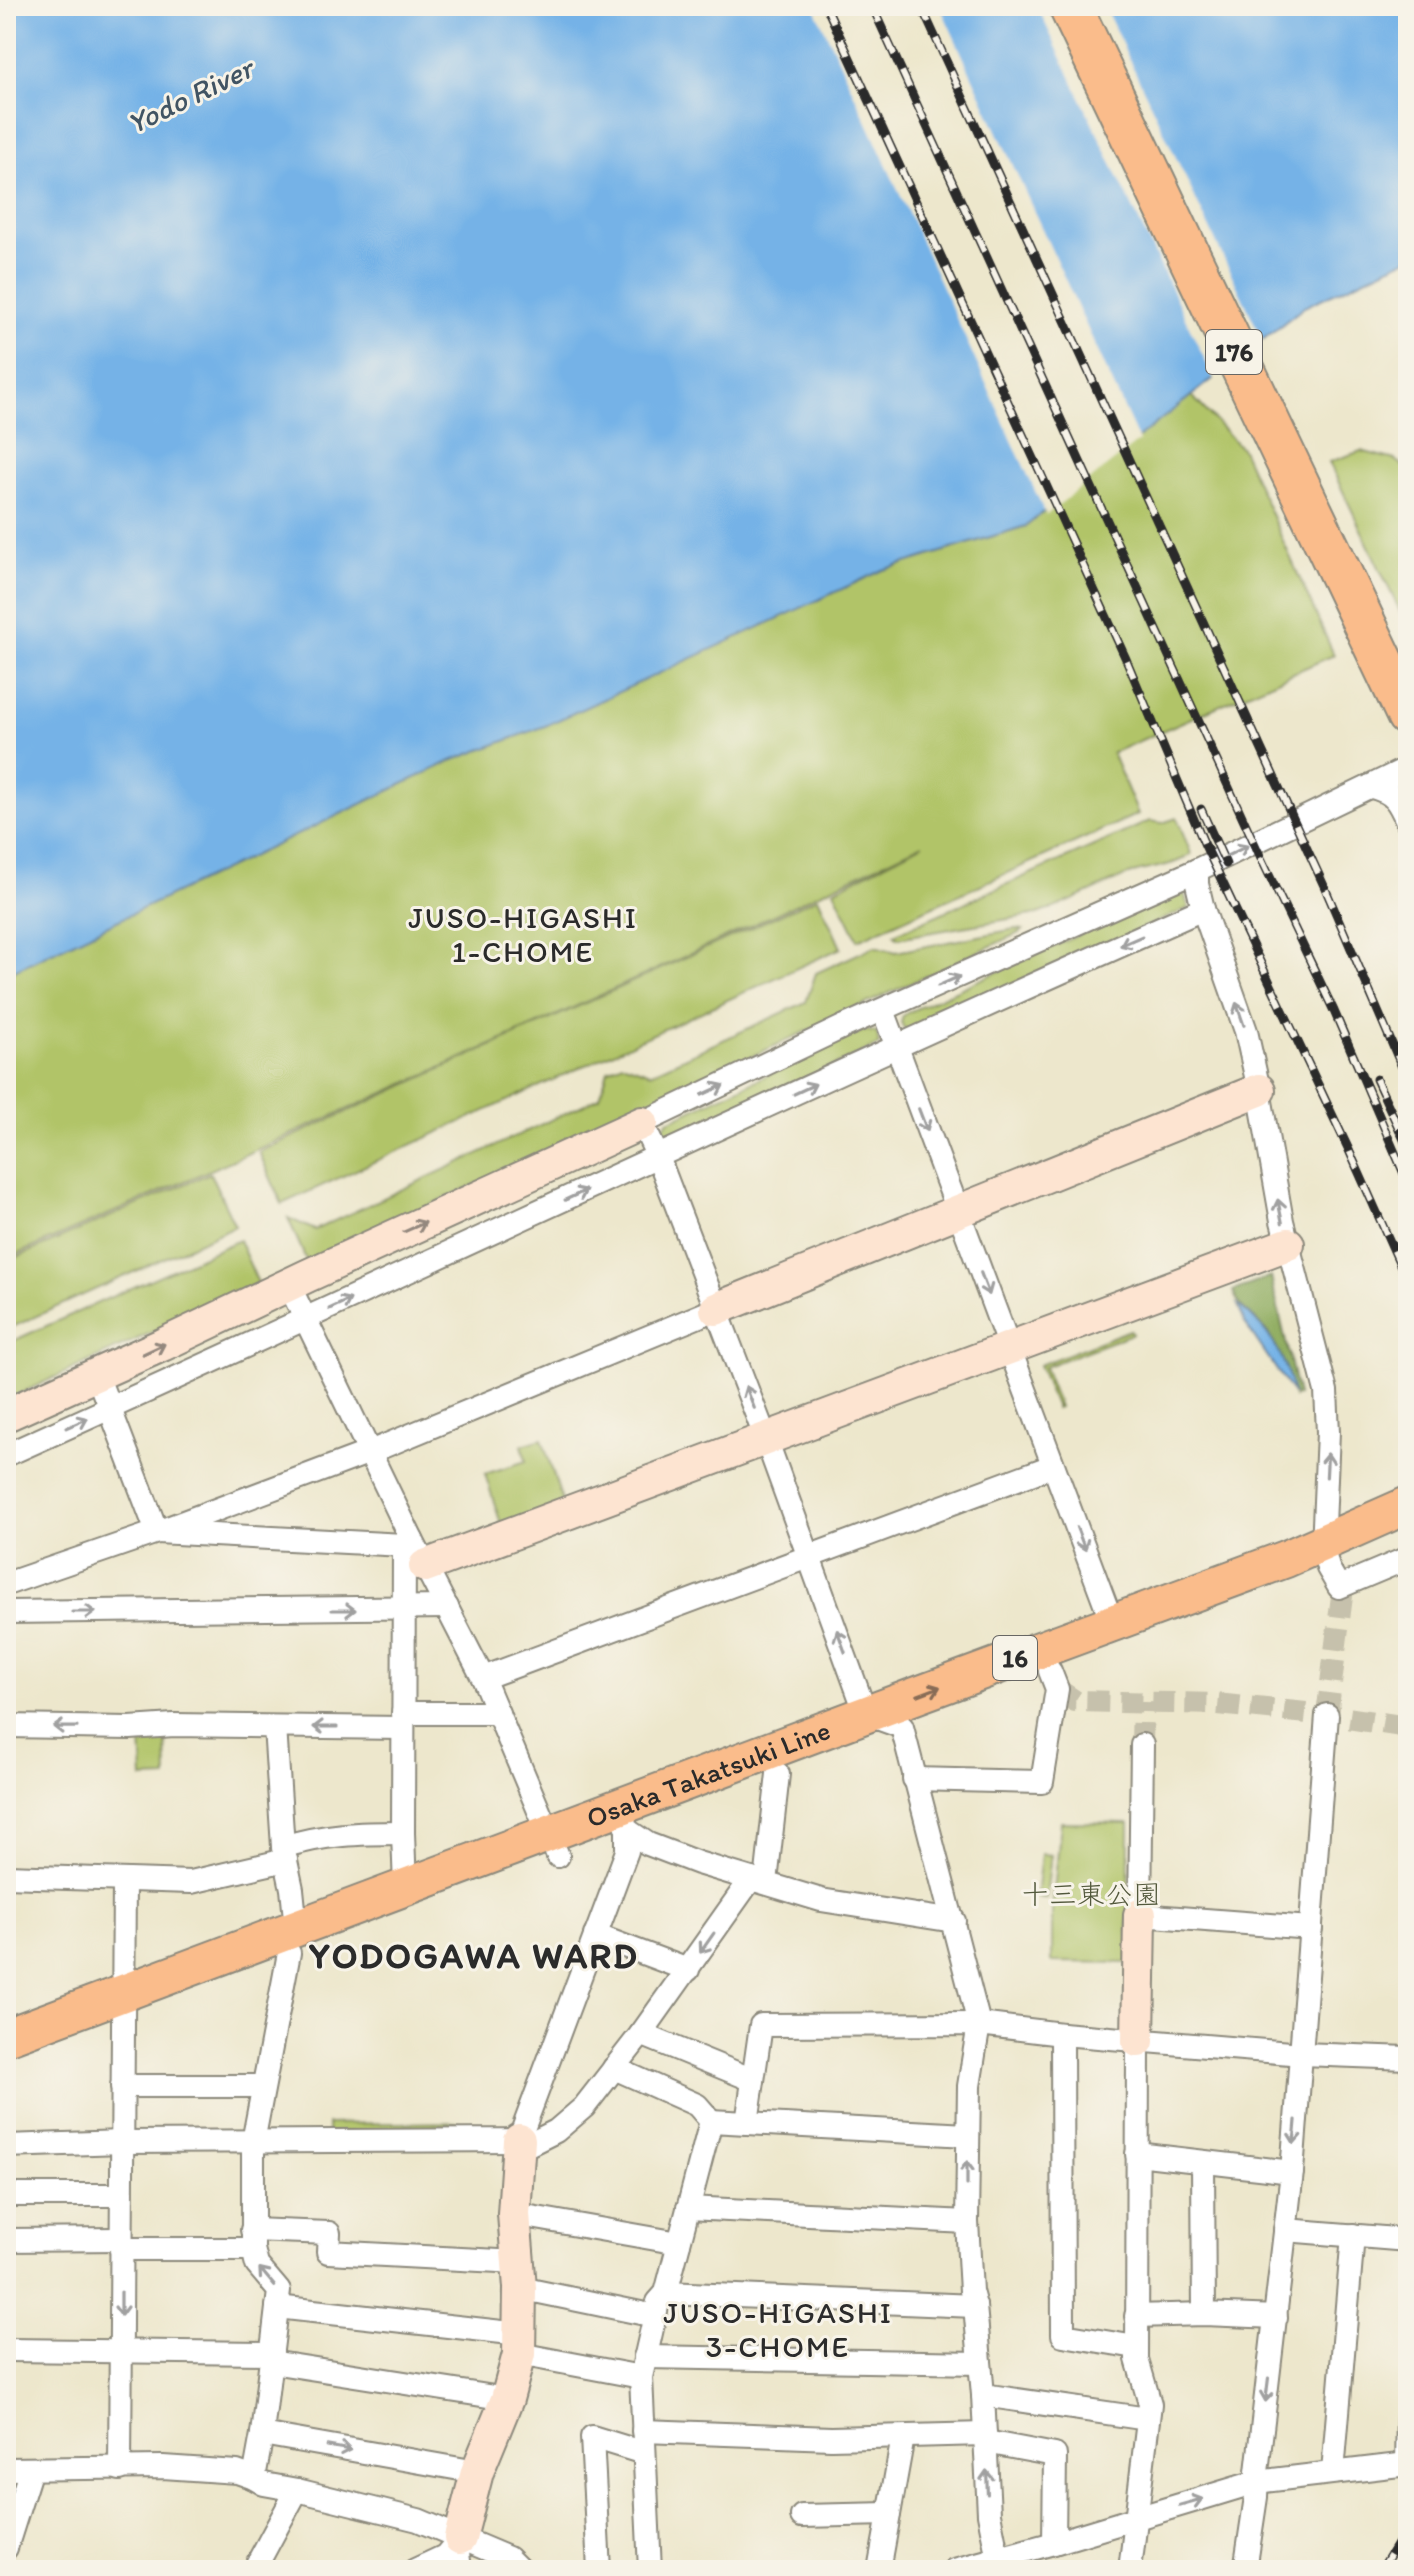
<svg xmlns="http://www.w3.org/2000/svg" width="1414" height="2576" font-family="Itim,'Klee One',sans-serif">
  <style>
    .green { fill: #b1c467; stroke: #6e7849; stroke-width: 2 }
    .forest { fill: #8caa5c; stroke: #5c6a44; stroke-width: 2 }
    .water { fill: #74b2e7; stroke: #506e89; stroke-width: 2 }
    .pier { fill: #ede7cc }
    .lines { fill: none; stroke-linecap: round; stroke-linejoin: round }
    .street-tunnel { stroke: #c6c1ac; stroke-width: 22; stroke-dasharray: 22 11; stroke-linecap: butt }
    .street-casing { stroke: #8c897c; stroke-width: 26 }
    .secondary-casing { stroke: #8c897c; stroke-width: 36 }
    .primary-casing { stroke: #8c897c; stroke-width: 40 }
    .highway-casing { stroke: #8c897c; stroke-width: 46 }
    .street { stroke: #fff; stroke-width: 22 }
    .secondary { stroke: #fde4d1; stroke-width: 32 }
    .primary { stroke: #fabc8b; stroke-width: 36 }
    .highway { stroke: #fabc8b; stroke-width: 42 }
    .rail-casing { stroke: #2b2b2b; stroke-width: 9 }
    .rail { stroke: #f7f3e8; stroke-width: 6; stroke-dasharray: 18; stroke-linecap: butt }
    .oneway { stroke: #a0a0a0 }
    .oneway2 { stroke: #94887e }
    .oneway3 { stroke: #886c56 }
    .labels { text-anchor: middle; stroke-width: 6; stroke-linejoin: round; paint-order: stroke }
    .shield { fill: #f7f3e8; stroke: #686764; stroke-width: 2 }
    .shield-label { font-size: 26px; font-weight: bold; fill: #2b2b2b }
    .street-label { font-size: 28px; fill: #2b2b2b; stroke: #f7f3e8 }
    .park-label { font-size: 28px; fill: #53593d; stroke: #f7f3e8 }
    .water-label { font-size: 30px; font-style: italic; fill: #415463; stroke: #f7f3e8 }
    .neighbourhood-label { font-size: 30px; letter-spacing: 2px; fill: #2b2b2b; stroke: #f7f3e8 }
    .district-label { font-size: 36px; font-weight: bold; letter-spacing: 2px; fill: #2b2b2b; stroke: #f7f3e8 }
  </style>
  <rect width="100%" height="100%" fill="#f7f3e8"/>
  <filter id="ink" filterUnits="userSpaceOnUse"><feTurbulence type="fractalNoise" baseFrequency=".0125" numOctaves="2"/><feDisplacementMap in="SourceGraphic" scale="16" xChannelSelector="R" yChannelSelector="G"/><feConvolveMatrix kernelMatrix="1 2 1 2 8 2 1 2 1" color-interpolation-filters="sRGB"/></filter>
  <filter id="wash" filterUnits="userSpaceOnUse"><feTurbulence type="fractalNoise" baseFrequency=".006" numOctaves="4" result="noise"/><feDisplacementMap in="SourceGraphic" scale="32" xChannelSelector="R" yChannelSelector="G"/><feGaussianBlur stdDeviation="1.8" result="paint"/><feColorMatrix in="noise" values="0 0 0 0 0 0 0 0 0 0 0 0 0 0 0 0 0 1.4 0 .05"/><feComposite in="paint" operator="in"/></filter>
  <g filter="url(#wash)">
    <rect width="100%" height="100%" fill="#ede7cc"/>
    <g class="green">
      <path d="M1191 395 1242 449 1334 655 1112 753 1138 814 858 940 834 890 923 844C621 989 314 1126 6 1259V974L451 761 545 726 883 570 1026 526Z"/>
      <path d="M1361 451 1395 460 1408 470V617L1404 620 1329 462Z"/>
      <path d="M1177 818 1191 854C1171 869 1148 866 1126 876 1096 888 1069 904 1038 914L898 938 894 934 1150 821 1162 823Z"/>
      <path d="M1182 888 1189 908 909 1031 904 1028 901 1023 903 1016 909 1012Z"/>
      <path d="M818 897 841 948 282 1204 259 1152Z"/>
      <path d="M1015 929 1023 930 1019 933 307 1262 288 1218 315 1230 600 1097 608 1070 622 1063 651 1073 806 1002 816 973 875 946 896 952Z"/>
      <path d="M865 1030 877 1033 879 1045 668 1143 659 1132 668 1121Z"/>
      <path d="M210 1173 235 1226 6 1330V1262Z"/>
      <path d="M239 1240 258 1283 6 1400V1344Z"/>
      <path d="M1130 1330 1132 1334 1044 1367 1059 1407 1056 1408 1039 1365Z"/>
      <path d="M542 1439 563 1504 501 1524 485 1474 526 1461 522 1445Z"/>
      <path d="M141 1737H166L167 1778 143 1779Z"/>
      <path d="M1061 1822 1129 1823 1128 1963 1052 1962V1910Z"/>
      <path d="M1041 1854 1051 1855 1046 1898 1036 1897Z"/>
      <path d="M473 2122 474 2131 328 2133V2124Z"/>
    </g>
    <path class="forest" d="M1271 1277 1298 1395 1294 1397C1287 1370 1280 1347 1262 1326 1250 1312 1239 1309 1233 1291Z"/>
    <g class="water">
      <path d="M6 6H1408V258L1304 307 1026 526 883 570 545 726 451 761 6 974Z"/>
      <path d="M1238 1305C1268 1327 1286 1357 1293 1394L1245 1323Z"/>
    </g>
    <g class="pier">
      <path d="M814 6H940L1139 441 1046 515Z"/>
      <path d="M1037 6H1104L1264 343 1215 381Z"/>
    </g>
  </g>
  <g filter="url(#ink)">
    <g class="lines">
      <g class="street-tunnel">
        <path d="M1057 1689 1075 1701 1217 1704 1327 1715 1408 1727"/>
        <path d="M1327 1715 1342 1596 1339 1587"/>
        <path d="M1142 1745 1143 1702"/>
      </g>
      <g class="street-casing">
        <g id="street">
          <path d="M1372 787C1396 794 1398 801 1408 823"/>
          <path d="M1197 870V884L1203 909 1246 1031 1259 1090 1282 1221 1326 1391 1328 1432 1323 1548 1328 1568 1339 1587 1408 1558"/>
          <path d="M883 1010 1112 1622"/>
          <path d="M289 1285 412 1540 483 1678 558 1856"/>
          <path d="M97 1375 157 1532 404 1545"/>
          <path d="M6 1455C406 1275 802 1086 1203 909"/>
          <path d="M6 1584 157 1532 370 1452 716 1309"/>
          <path d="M6 1612 447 1607"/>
          <path d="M483 1678 1052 1466"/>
          <path d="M403 1713H498"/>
          <path d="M6 1726 130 1728 174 1725 403 1728"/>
          <path d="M275 1727 283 1847 292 1889 296 1928"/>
          <path d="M1142 1745 1140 1915 1311 1928"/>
          <path d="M914 1779 1042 1782 1057 1689 1050 1671"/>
          <path d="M627 1830 648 1844 698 1863 821 1900 954 1921"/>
          <path d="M283 1847C323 1834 361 1833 403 1833"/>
          <path d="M6 1876 191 1882 286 1860"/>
          <path d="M766 1882 778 1774"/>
          <path d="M405 1888 403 1833 404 1545 412 1540"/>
          <path d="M595 1935 688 1970"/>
          <path d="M641 2034 753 2080"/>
          <path d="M1062 2034 1063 2335 1136 2347"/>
          <path d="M614 2068 697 2105 711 2121"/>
          <path d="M122 2086H263"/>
          <path d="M747 2123 967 2135"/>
          <path d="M6 2146 122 2142 519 2140 627 1851V1830L620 1808"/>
          <path d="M518 2150 556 2131 584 2107 641 2034 751 1879"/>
          <path d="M1137 2154 1292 2172"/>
          <path d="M1203 2162 1204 2314"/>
          <path d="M6 2195H121"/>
          <path d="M688 2208 967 2222"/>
          <path d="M514 2214 679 2243"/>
          <path d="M252 2230 329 2233 328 2252 518 2262"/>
          <path d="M1285 2230 1408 2240"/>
          <path d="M6 2240 121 2239"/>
          <path d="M121 2249H253"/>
          <path d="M520 2288 655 2316"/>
          <path d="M666 2293 975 2306"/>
          <path d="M277 2307 520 2334"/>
          <path d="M1136 2316 1204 2314 1276 2317"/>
          <path d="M6 2350 272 2353"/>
          <path d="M519 2354 641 2377"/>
          <path d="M645 2357 980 2363"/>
          <path d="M271 2362 507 2399"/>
          <path d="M983 2395 1148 2419"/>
          <path d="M643 2431 831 2438 985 2434"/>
          <path d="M262 2434 477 2472"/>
          <path d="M986 2442 1055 2455 1054 2543"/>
          <path d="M1407 2464 1408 2413"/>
          <path d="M6 2469 163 2467 237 2472 254 2478 264 2484 297 2490 418 2520 508 2558 520 2570"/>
          <path d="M120 2469 124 1881"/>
          <path d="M1333 2472 1353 2235"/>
          <path d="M254 2478 262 2434 279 2291 257 2265 253 2249V2142L289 1953"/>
          <path d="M802 2516 889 2514"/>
          <path d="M457 2544 460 2570"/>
          <path d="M6 2548 31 2469"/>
          <path d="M254 2570 297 2490"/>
          <path d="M415 2570 445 2556 460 2538"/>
          <path d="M599 2570 592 2437 644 2453"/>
          <path d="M650 2570 641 2377 658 2302 666 2293 711 2121 747 2123 761 2025 979 2024 1062 2034 1302 2054 1408 2058"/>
          <path d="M879 2570 903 2437"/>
          <path d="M954 2570 1054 2543 1256 2482 1408 2464"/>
          <path d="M995 2570 998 2559 989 2514 983 2395 975 2306 971 2291 967 2222 969 2086 979 2024 902 1727 866 1714 766 1439 658 1157 642 1123 845 1026 1197 870 1408 768"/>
          <path d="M1130 2570 1150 2404 1137 2359 1138 2041"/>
          <path d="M1245 2570 1256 2497 1257 2472 1292 2172 1327 1715"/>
        </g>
      </g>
      <g class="secondary-casing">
        <g id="secondary">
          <path d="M716 1309 1259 1090"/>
          <path d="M6 1415 162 1345 307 1276 642 1123"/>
          <path d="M425 1566 1288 1244"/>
          <path d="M1138 2041 1140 1915"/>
          <path d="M460 2538 477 2472 507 2399 519 2354 520 2288 514 2214 519 2140"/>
        </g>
      </g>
      <g class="primary-casing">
        <g id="primary">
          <path id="s1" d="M6 2037 923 1693 1286 1559 1408 1505"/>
        </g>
      </g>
      <g class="highway-casing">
        <path id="highway" d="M1070 6 1408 715"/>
      </g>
      <use href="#street" class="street"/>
      <use href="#secondary" class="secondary"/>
      <use href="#primary" class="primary"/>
      <use href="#highway" class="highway"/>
      <g class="rail-casing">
        <g id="rail">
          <path d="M826 6 1126 659 1204 843 1348 1148 1408 1282"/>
          <path d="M872 6 1262 860 1334 1011 1408 1183"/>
          <path d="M921 6 1325 888 1408 1081"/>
          <path d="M1201 809 1226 864"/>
          <path d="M1376 1079 1408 1148"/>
          <path d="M1381 2570 1408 2526"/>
        </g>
      </g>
      <use href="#rail" class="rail"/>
    </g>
    <defs><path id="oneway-shaft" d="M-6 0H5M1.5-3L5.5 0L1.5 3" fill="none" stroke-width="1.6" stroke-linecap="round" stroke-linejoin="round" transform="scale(2)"/></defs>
    <g class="oneway">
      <use href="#oneway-shaft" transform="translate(1237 851) rotate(-26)"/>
      <use href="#oneway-shaft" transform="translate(1131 941) rotate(156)"/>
      <use href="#oneway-shaft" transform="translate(949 981) rotate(-24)"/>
      <use href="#oneway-shaft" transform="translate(1240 1014) rotate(-109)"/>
      <use href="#oneway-shaft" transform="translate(805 1089) rotate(-25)"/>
      <use href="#oneway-shaft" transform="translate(713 1090) rotate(-25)"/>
      <use href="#oneway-shaft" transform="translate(923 1120) rotate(69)"/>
      <use href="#oneway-shaft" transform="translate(576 1195) rotate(-25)"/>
      <use href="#oneway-shaft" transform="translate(1280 1211) rotate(-101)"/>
      <use href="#oneway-shaft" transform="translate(985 1284) rotate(69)"/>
      <use href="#oneway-shaft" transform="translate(340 1304) rotate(-25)"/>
      <use href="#oneway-shaft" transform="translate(750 1397) rotate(-111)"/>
      <use href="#oneway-shaft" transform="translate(77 1423) rotate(-24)"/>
      <use href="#oneway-shaft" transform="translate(1327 1465) rotate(-87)"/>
      <use href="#oneway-shaft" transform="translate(1081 1539) rotate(69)"/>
      <use href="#oneway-shaft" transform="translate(344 1610)"/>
      <use href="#oneway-shaft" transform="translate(84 1612)"/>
      <use href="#oneway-shaft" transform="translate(841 1641) rotate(-110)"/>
      <use href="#oneway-shaft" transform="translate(65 1727) rotate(-179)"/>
      <use href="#oneway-shaft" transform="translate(325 1727) rotate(-180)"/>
      <use href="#oneway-shaft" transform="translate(707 1943) rotate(125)"/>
      <use href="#oneway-shaft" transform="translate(1295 2132) rotate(95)"/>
      <use href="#oneway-shaft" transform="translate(967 2173) rotate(-90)"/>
      <use href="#oneway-shaft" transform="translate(267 2277) rotate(-130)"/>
      <use href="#oneway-shaft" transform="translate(121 2304) rotate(90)"/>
      <use href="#oneway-shaft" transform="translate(1267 2390) rotate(97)"/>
      <use href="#oneway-shaft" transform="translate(339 2448) rotate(10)"/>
      <use href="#oneway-shaft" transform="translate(987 2482) rotate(-92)"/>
      <use href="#oneway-shaft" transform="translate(1191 2502) rotate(-16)"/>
    </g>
    <g class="oneway2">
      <use href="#oneway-shaft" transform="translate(415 1227) rotate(-24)"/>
      <use href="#oneway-shaft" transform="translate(154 1349) rotate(-25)"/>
    </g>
    <use class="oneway3" href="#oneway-shaft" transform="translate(929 1691) rotate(-21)"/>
  </g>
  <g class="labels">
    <g class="shield">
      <rect x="1206" y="330" width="56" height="44" rx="6"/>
      <rect x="993" y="1636" width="44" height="44" rx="6"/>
    </g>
    <g class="shield-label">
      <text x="1234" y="361">176</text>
      <text x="1015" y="1667">16</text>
    </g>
    <g class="street-label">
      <text dy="10" stroke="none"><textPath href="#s1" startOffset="750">Osaka Takatsuki Line</textPath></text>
    </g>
    <g class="park-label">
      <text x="1091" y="1904">十三東公園</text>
    </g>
    <g class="water-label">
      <text transform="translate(190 96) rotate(-26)" y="10">Yodo River</text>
    </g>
    <g class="neighbourhood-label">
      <text x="523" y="928">JUSO-HIGASHI<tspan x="523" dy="34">1-CHOME</tspan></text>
      <text x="778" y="2323">JUSO-HIGASHI<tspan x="778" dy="34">3-CHOME</tspan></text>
    </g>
    <g class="district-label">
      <text x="474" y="1968">YODOGAWA WARD</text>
    </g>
  </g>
  <rect width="1414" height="2576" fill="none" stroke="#f7f3e8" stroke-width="32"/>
</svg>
